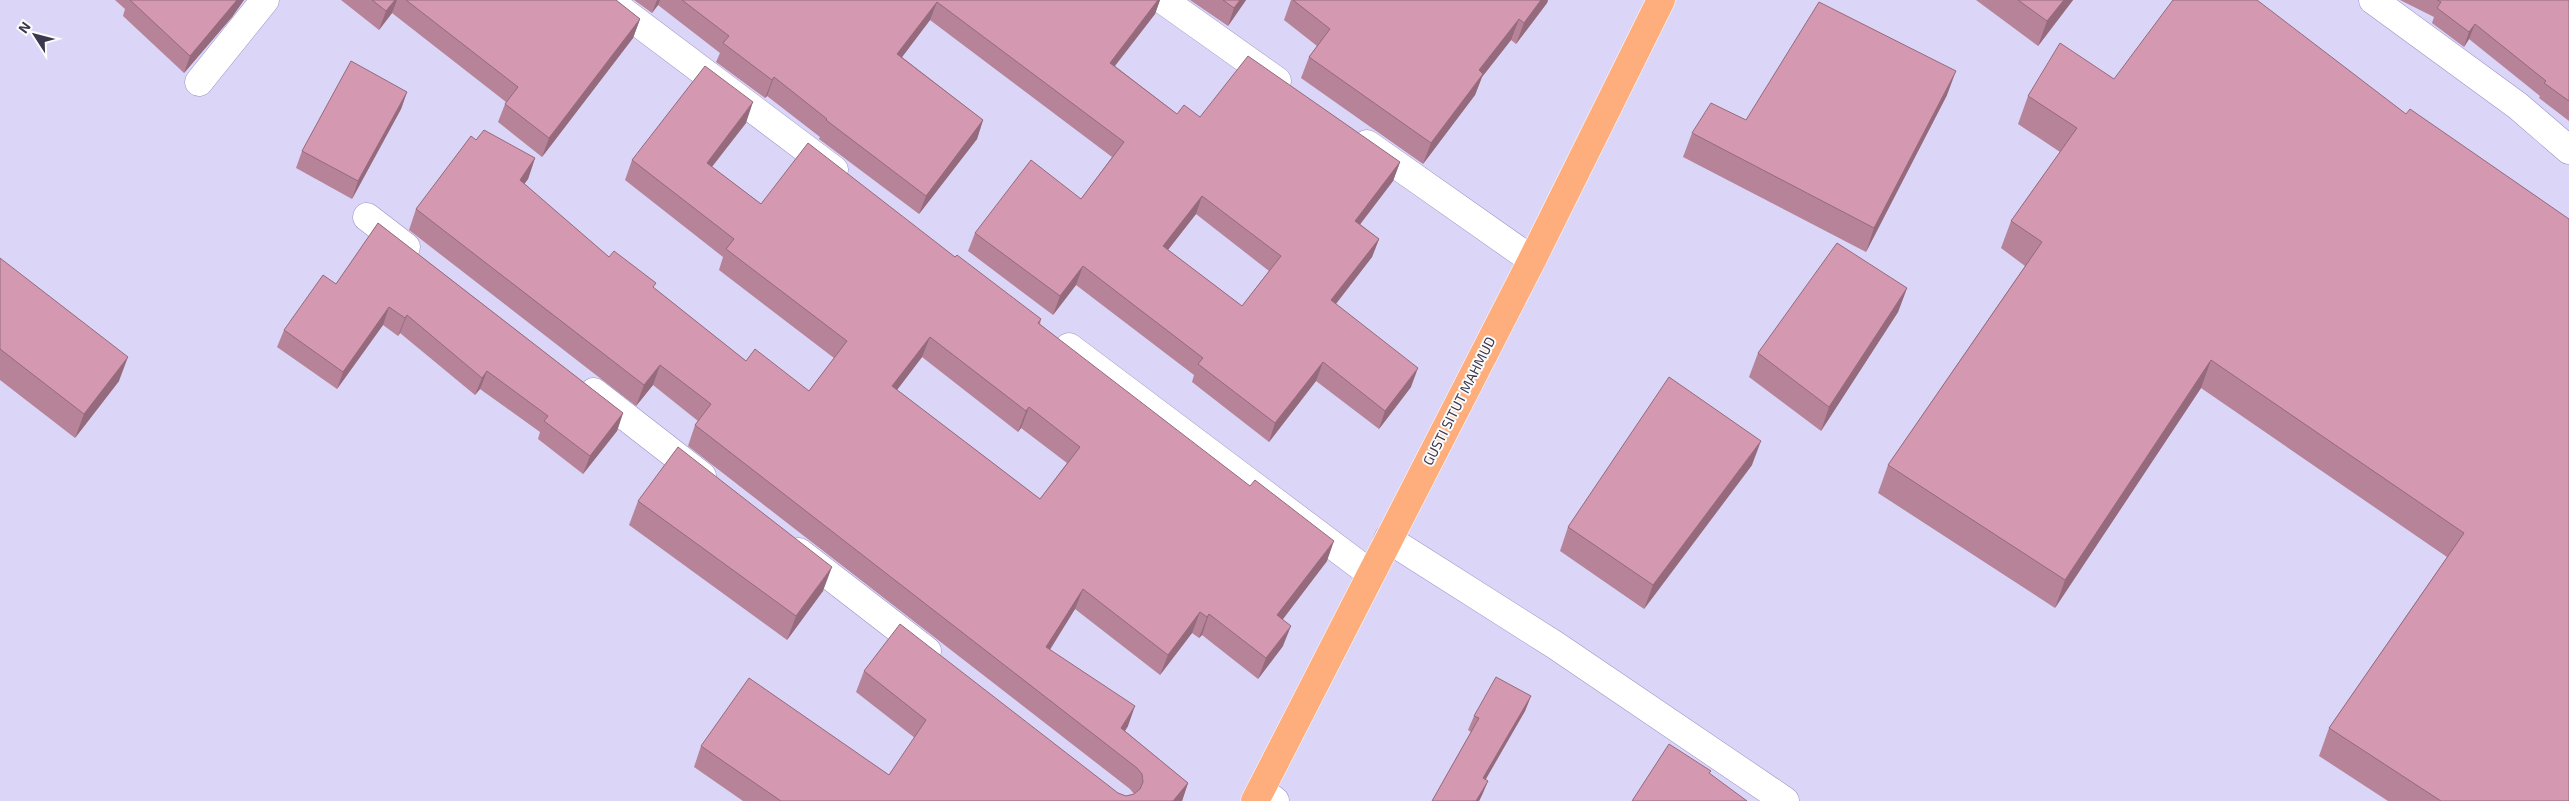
<svg xmlns="http://www.w3.org/2000/svg" width="2569" height="801" font-family="'Exo 2',sans-serif">
  <style>
    .lines { fill: none; stroke-linecap: round; stroke-linejoin: round }
    .minor-casing { stroke: #9b91c7; stroke-width: 29 }
    .highway-casing { stroke: #fff; stroke-width: 29 }
    .minor { stroke: #fff; stroke-width: 28 }
    .highway { stroke: #feae7d; stroke-width: 28 }
    .wall { fill: #b68398; fill-rule: evenodd }
    .shaded-wall { fill: #946a7c }
    .building { fill: #d498b1; stroke: #946a7c; fill-rule: evenodd }
    .labels { text-anchor: middle; stroke-width: 4; stroke-linejoin: round; paint-order: stroke }
    .street-label { font-size: 14px; fill: #3b374e; stroke: #fcfcfc }
  </style>
  <rect width="100%" height="100%" fill="#dbd6f8"/>
  <g class="lines">
    <g class="minor-casing">
      <g id="minor">
        <path d="M608 0 834 170"/>
        <path d="M1163 0 1277 81"/>
        <path d="M2373 0 2518 106 2569 150"/>
        <path d="M199 82 265 0"/>
        <path d="M1367 144 1532 260"/>
        <path d="M367 217 406 247"/>
        <path d="M1069 347 1371 574"/>
        <path d="M594 392 702 476"/>
        <path d="M1388 539 1555 645 1785 801"/>
        <path d="M799 552 927 651"/>
        <path d="M1261 790 1275 801"/>
      </g>
    </g>
    <g class="highway-casing">
      <path id="highway" d="M1255 801 1532 260 1661 0"/>
    </g>
    <use href="#minor" class="minor"/>
    <use href="#highway" class="highway"/>
  </g>
  <g class="wall">
    <path d="M115 0H244L232 17 184 73 123 16 125 9Z"/>
    <path d="M341 0H616L640 19 633 38 542 157 498 122 505 104 506 102 392 13 379 30Z"/>
    <path d="M634 0H1160L1155 14 1115 66 1177 114 1200 117 1400 162 1393 181 1360 224 1379 239 1372 257 1336 304 1411 387 1379 429 1316 381 1269 442 1192 382 1194 375 1076 285 1053 315 968 251 975 233 1081 199 1112 157 930 20 902 57 983 120 977 139 919 214 819 139 820 137 767 96 765 98 716 62 720 53 658 5 652 13ZM1196 214 1269 271 1242 306 1168 250Z"/>
    <path d="M1190 0H1246L1228 26Z"/>
    <path d="M1291 0H1548L1547 3 1516 44 1511 40 1482 77 1475 95 1423 164 1301 78 1309 57 1317 46 1284 20Z"/>
    <path d="M1976 0H2073L2038 46Z"/>
    <path d="M2257 0 2569 801H2388L2319 756 2329 728 2447 557 2201 388 2055 608 1878 493 1888 465 2025 266 2001 248 2011 221 2060 152 2018 124 2028 96 2114 79Z"/>
    <path d="M2400 0H2569V121L2539 98 2540 96 2469 39 2464 47 2432 23 2434 17Z"/>
    <path d="M407 92 401 109 352 199 296 168 302 151Z"/>
    <path d="M1947 95 1866 252 1683 157 1692 133 1746 120Z"/>
    <path d="M746 123 712 167 761 204 955 257 1041 319 1040 324 1327 561 1283 619V646L1258 679 1202 635 1199 638 1192 633 1160 675 1075 609 1050 650 1128 726 1125 731 1188 783 1182 801H743L694 767 701 746 889 775 915 738 856 692 864 671 1118 793 1126 796 1134 794 1130 789 688 446 695 425 698 421 653 385 636 406 409 230 416 209 476 140 535 158 528 179 524 184 609 257 654 288 746 361 809 391 834 358 719 270 723 257 625 180 632 160ZM922 357 1018 432 1021 428 1067 463 1040 499 897 390Z"/>
    <path d="M378 223 623 413 617 431 583 474 538 439 540 432 480 389 475 395 400 333 398 336 383 325 337 389 277 347 284 330 336 284Z"/>
    <path d="M0 258 119 381 75 438 0 380Z"/>
    <path d="M1907 288 1898 312 1821 431 1749 377 1758 353Z"/>
    <path d="M1752 465 1644 609 1560 551 1568 527Z"/>
    <path d="M638 501 823 591 787 640 629 525Z"/>
    <path d="M1531 696 1525 711 1485 779 1488 781 1482 795 1479 801H1432L1471 732 1468 730 1474 716Z"/>
  </g>
  <g class="shaded-wall">
    <path d="M237 0H244L232 17 184 73 190 56Z"/>
    <path d="M395 0H397L392 13 379 30 386 11Z"/>
    <path d="M657 0H660L658 5 652 13Z"/>
    <path d="M1158 0H1160L1155 14 1103 81 1110 63Z"/>
    <path d="M1240 0H1246L1228 26 1234 8Z"/>
    <path d="M1541 0H1548L1547 3 1516 44 1524 23Z"/>
    <path d="M2064 0H2073L2038 46 2047 21Z"/>
    <path d="M937 2 930 20 890 73 897 54Z"/>
    <path d="M640 19 633 38 542 157 549 138Z"/>
    <path d="M1519 19 1511 40 1482 77 1475 95 1423 164 1431 143 1479 70Z"/>
    <path d="M2475 24 2469 39 2464 47 2469 32Z"/>
    <path d="M1956 71 1947 95 1866 252 1874 228Z"/>
    <path d="M774 77 767 96 765 98 772 80Z"/>
    <path d="M407 92 401 109 352 199 358 181Z"/>
    <path d="M753 102 746 123 699 183 707 163Z"/>
    <path d="M983 120 977 139 919 214 926 196Z"/>
    <path d="M535 158 528 179 512 201 520 180Z"/>
    <path d="M1400 162 1393 181 1349 239 1355 221Z"/>
    <path d="M1202 196 1196 214 1156 265 1163 246Z"/>
    <path d="M1379 239 1372 257 1324 319 1331 300Z"/>
    <path d="M1083 266 1076 285 1053 315 1060 296Z"/>
    <path d="M1907 288 1898 312 1821 431 1829 407Z"/>
    <path d="M389 307 383 325 337 389 343 372Z"/>
    <path d="M407 315 400 333 398 336 405 318Z"/>
    <path d="M930 337 922 357 884 407 892 386Z"/>
    <path d="M128 357 119 381 75 438 84 414Z"/>
    <path d="M2211 360 2201 388 2055 608 2065 580Z"/>
    <path d="M1323 362 1316 381 1269 442 1275 423Z"/>
    <path d="M660 365 653 385 636 406 644 385Z"/>
    <path d="M1418 368 1411 387 1379 429 1385 411Z"/>
    <path d="M487 371 480 389 475 395 482 378Z"/>
    <path d="M1029 407 1021 428 1018 432 1026 411Z"/>
    <path d="M623 413 617 431 583 474 590 456Z"/>
    <path d="M1761 441 1752 465 1644 609 1653 585Z"/>
    <path d="M1334 541 1327 561 1270 636 1277 615Z"/>
    <path d="M832 567 823 591 787 640 796 616Z"/>
    <path d="M1083 589 1075 609 1038 668 1046 647Z"/>
    <path d="M1200 612 1192 633 1160 675 1168 655Z"/>
    <path d="M1209 614 1202 635 1199 638 1207 617Z"/>
    <path d="M1291 626 1283 646 1258 679 1266 658Z"/>
    <path d="M1531 696 1525 711 1478 793 1483 778Z"/>
    <path d="M1135 706 1128 726 1113 749 1121 728Z"/>
    <path d="M1488 781 1482 795 1479 801H1476Z"/>
    <path d="M1188 783 1182 801H1173Z"/>
  </g>
  <g class="building">
    <path d="M130 0H237L190 56Z"/>
    <path d="M372 0H395L386 11Z"/>
    <path d="M406 0H616L640 19 549 138 505 104 518 87Z"/>
    <path d="M682 0H1158L1110 63 1177 114 1184 105 1200 117 1248 56 1400 162 1355 221 1379 239 1331 300 1418 368 1385 411 1323 362 1275 423 1198 364 1203 358 1083 266 1060 296 975 233 1031 160 1081 199 1124 142 937 2 897 54 983 120 926 196 826 120 827 119 774 77 772 80 723 43 729 36ZM1202 196 1281 256 1242 306 1163 246Z"/>
    <path d="M1223 0H1240L1234 8Z"/>
    <path d="M1293 0H1541L1524 23 1519 19 1479 70 1483 74 1431 143 1309 57 1330 29Z"/>
    <path d="M2018 0H2064L2047 21Z"/>
    <path d="M2173 0H2257L2406 114 2410 109 2569 219V801H2441L2329 728 2464 533 2211 360 2065 580 1888 465 2042 242 2011 221 2077 128 2028 96 2060 43 2114 79Z"/>
    <path d="M2437 0H2569V101L2544 83 2546 81 2475 24 2469 32 2437 8 2441 2Z"/>
    <path d="M1819 2 1956 71 1874 228 1692 133 1711 103 1746 120Z"/>
    <path d="M351 61 407 92 358 181 302 151Z"/>
    <path d="M705 66 753 102 707 163 761 204 808 143 955 257 957 255 1041 319 1038 323 1250 486 1255 480 1334 541 1277 615 1291 626 1266 658 1209 614 1207 617 1200 612 1168 655 1083 589 1046 647 1135 706 1121 728 1188 783 1173 801H781L701 746 749 678 889 775 926 720 864 671 900 624 1118 793 1126 796 1134 794 1140 789 1143 782 1142 774 1137 768 695 425 711 404 660 365 644 385 416 209 471 136 476 140 484 130 535 158 520 180 609 257 614 251 656 283 653 287 746 361 755 349 809 391 847 341 726 249 734 239 632 160ZM930 337 1026 411 1029 407 1080 447 1040 499 892 386Z"/>
    <path d="M378 223 623 413 590 456 544 421 548 416 487 371 482 378 407 315 405 318 389 307 343 372 284 330 323 275 336 284Z"/>
    <path d="M1837 243 1907 288 1829 407 1758 353Z"/>
    <path d="M0 258 128 357 84 414 0 349Z"/>
    <path d="M1669 377 1761 441 1653 585 1568 527Z"/>
    <path d="M678 447 832 567 796 616 638 501Z"/>
    <path d="M1496 677 1531 696 1483 778 1488 781 1476 801H1432L1479 718 1474 716Z"/>
    <path d="M1669 744 1711 771 1709 773 1747 801H1632Z"/>
  </g>
  <g class="labels">
    <g class="street-label">
      <text transform="translate(1459 401) rotate(-63)" y="5">GUSTI SITUT MAHMUD</text>
    </g>
  </g>
  <g transform="translate(35 35) rotate(306)" stroke="#fcfcfc" stroke-width="4" paint-order="stroke">
  <path d="M0-4L9 19L0 12L-9 19Z" fill="#3b374e"/>
  <text y="-8" font-size="14" font-weight="bold" text-anchor="middle" fill="#3b374e">N</text>
  </g>
</svg>
